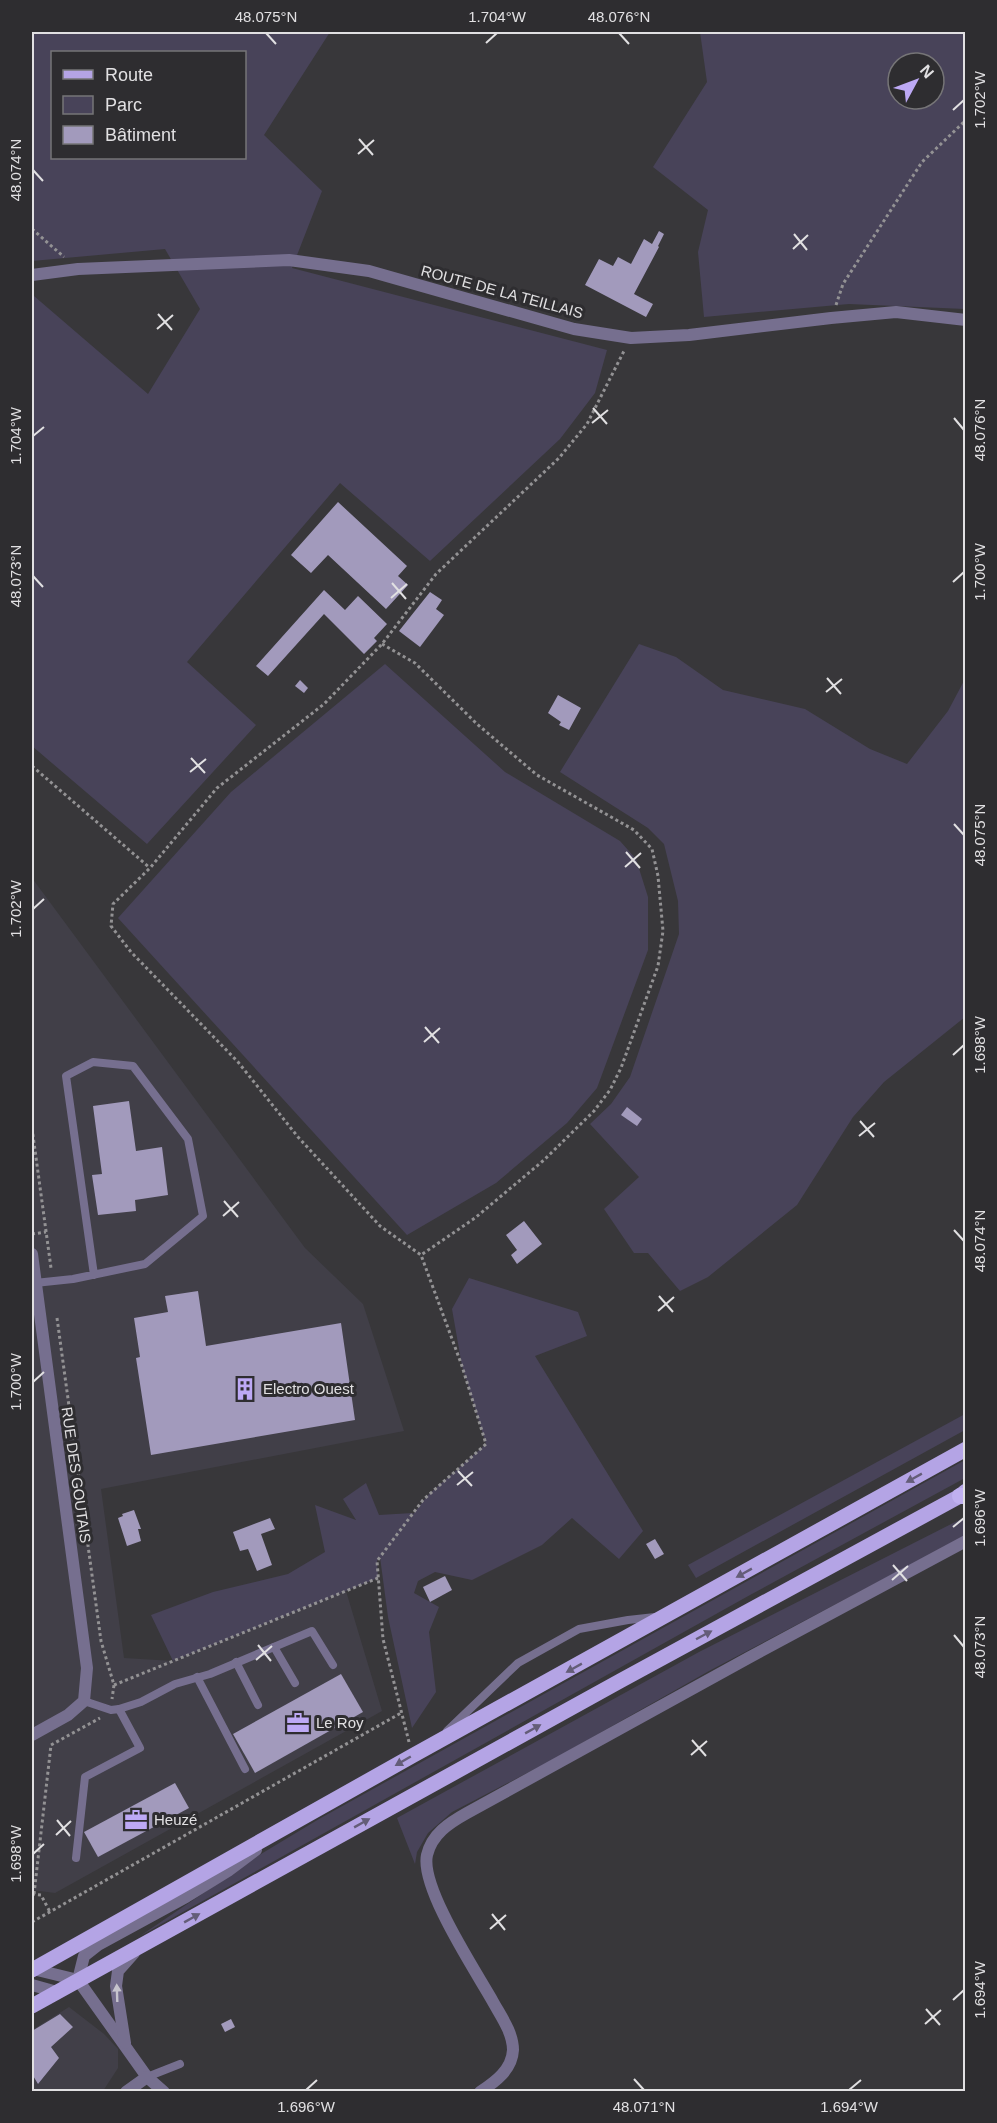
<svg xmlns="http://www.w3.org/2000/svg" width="997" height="2123" font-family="Arial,sans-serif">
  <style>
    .built { fill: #413f48 }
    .green { fill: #484359; fill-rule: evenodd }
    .building { fill: #a29abc }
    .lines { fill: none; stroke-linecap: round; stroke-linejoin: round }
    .path { stroke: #939294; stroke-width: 3; stroke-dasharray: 3 3; stroke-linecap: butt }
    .service { stroke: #766f8f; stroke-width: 8 }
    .minor { stroke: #766f8f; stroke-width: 12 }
    .primary { stroke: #b4a4e5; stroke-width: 15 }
    .trunk { stroke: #c0b0f0; stroke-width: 16 }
    .oneway { fill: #645d78 }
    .oneway2 { fill: #c6c4cd }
    .ticks { fill: none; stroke: #e1e0e2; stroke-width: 2 }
    .labels { text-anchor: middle; stroke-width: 6; stroke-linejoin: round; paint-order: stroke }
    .street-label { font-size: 15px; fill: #e1e0e2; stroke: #2e2d30 }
    .poi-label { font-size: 15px; fill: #e1e0e2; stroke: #2e2d30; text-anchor: start }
    .neatline { fill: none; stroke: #e1e0e2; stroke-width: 2 }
    .ticks-label { font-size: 15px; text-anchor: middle; fill: #e1e0e2 }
  </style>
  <rect width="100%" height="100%" fill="#38373a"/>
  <g class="built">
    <path d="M32 878 305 1248 363 1304 404 1431 101 1489 124 1658 174 1661 346 1591 382 1711 55 1893 32 1890Z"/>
    <path d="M69 2007 104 2034 118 2049V2068L103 2091H32V2030Z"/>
  </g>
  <g class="green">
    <path d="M32 32H330L264 135 322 191 292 268 607 350 595 393 560 439 430 561 340 483 187 662 256 725 147 844 32 746V296H34L148 394 200 309 165 249 32 261ZM52 52H244V158H52Z"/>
    <path d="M700 32H965V309L849 304 704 317 698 252 708 210 653 167 707 82ZM898 63H934V99H898Z"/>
    <path d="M639 644 676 657 723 690 805 709 870 749 907 764 948 711 965 679V1017L884 1082 853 1117 797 1205 708 1277 680 1291 648 1253H634L604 1209 639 1177 590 1124 611 1104 630 1077 679 934 678 901 664 844 648 828 560 772Z"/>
    <path d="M385 664 505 772 620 841 636 859 648 897V950L597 1088 567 1123 496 1183 407 1235 118 918 231 792Z"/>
    <path d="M469 1278 578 1312 587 1336 535 1356 643 1531 619 1559 572 1518 542 1545 472 1580 435 1572 418 1581 414 1593 439 1607 429 1632 436 1692 412 1728 388 1617 380 1557 377 1561 378 1578 173 1661 151 1615 213 1592 288 1574 325 1552 315 1505 356 1520 343 1499 366 1483 379 1515 413 1513 411 1517 428 1495 486 1444 462 1366 452 1309Z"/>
    <path d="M965 1414V1430L696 1578 688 1565Z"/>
    <path d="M965 1460V1478L750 1595 140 1936 261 1854 319 1819Z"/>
    <path d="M965 1517V1536L709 1671 554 1759 452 1812 428 1833 417 1852 415 1864 397 1818 699 1652Z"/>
  </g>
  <g class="building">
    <path d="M659 231 664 234 658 246 659 247 634 294 653 304 646 317 585 285 599 259 613 266 618 257 631 264 644 239 652 244Z"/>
    <path d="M338 502 407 566 398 576 408 585 386 609 328 555 311 573 291 555Z"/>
    <path d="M324 590 345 610 358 596 387 624 374 638 377 641 364 654 324 614 268 676 256 666Z"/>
    <path d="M430 592 442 600 436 609 444 615 420 647 399 631Z"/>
    <path d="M300 680 308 688 304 693 295 686Z"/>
    <path d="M558 695 581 708 569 730 559 725 561 722 548 713Z"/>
    <path d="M129 1101 136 1151 162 1147 168 1195 135 1200 136 1211 98 1215 92 1175 102 1174 93 1106Z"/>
    <path d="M627 1107 642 1119 637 1126 621 1115Z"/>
    <path d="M524 1221 542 1244 517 1264 511 1255 517 1250 506 1235Z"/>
    <path d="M198 1291 206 1346 341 1323 355 1420 151 1455 136 1358 140 1357 134 1318 168 1312 165 1296Z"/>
    <path d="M134 1510 141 1529H138L141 1541 127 1546 118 1518 123 1516 122 1514Z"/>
    <path d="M270 1518 275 1529 261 1534 272 1565 257 1571 248 1549 240 1551 233 1532Z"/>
    <path d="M655 1539 664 1554 655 1559 646 1544Z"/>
    <path d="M445 1576 452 1590 430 1602 423 1587Z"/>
    <path d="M341 1674 363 1712 255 1773 233 1734Z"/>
    <path d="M175 1783 189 1808 98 1857 84 1832Z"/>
    <path d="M60 2014 73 2027 51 2047 59 2058 38 2084 32 2074V2031Z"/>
    <path d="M231 2019 235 2027 225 2032 221 2024Z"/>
  </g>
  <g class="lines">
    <g class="path">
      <path d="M32 229 64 257"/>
      <path d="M836 305 843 284 922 162 966 120"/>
      <path d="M382 644 415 663 477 724 537 775 634 830 652 849 658 876 663 931 658 966 621 1068 610 1090 594 1111 544 1160 475 1218 421 1255"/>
      <path d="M32 766 150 868"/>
      <path d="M32 1128 51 1268"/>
      <path d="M32 1234 46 1232"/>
      <path d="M57 1318 101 1641 114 1685 112 1699"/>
      <path d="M114 1685 378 1578"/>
      <path d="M409 1742 383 1639 377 1561 423 1500 486 1444 462 1366 421 1255 380 1226 298 1137 238 1062 131 952 111 926 113 904 150 868 217 788 324 704 382 644 436 574 559 458 587 424 625 349"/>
      <path d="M32 1894 41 1895 50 1912"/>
      <path d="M34 1894 51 1745 100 1718"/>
      <path d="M32 1922 401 1713"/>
    </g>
    <g class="service">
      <path d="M35 1283 73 1279 145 1264 203 1216 188 1139 133 1066 93 1062 66 1076 94 1275"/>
      <path d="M274 1647 295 1683"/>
      <path d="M236 1662 258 1705"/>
      <path d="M197 1677 245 1769"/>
      <path d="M119 1709 141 1702 175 1684 210 1674 312 1631 333 1665"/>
      <path d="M447 1731 518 1663 579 1629 628 1620 655 1617"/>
      <path d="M76 1858 85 1777 140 1748 119 1709 111 1710 84 1701"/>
      <path d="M147 2077 180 2064"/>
    </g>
    <g class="minor">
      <path d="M32 275 78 269 289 260 369 271 574 329 631 338 689 335 831 318 896 312 966 320"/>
      <path d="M32 1254 87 1668 84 1701 68 1715 32 1735"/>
      <path d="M33 1969 78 1980 147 2077 164 2092"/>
      <path d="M78 1980 84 1956 98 1945 186 1897 228 1871 256 1850"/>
      <path d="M32 1985 57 1992"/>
      <path d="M125 2043 116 1986 118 1971 134 1953"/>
      <path d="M126 2092 147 2077"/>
      <path d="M480 2092C495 2082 512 2070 513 2050 513 2032 500 2015 492 2000 475 1970 420 1887 427 1855 432 1834 449 1823 467 1813L750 1657 966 1541"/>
    </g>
    <g class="primary">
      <path d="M32 1970 412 1756 966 1449"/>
      <path d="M32 2006 620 1681 960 1496 966 1491"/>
    </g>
    <path class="trunk" d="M960 1496H966"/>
  </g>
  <defs><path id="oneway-solid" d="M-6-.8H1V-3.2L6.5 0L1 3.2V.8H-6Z" transform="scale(1.5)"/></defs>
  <g class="oneway">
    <use href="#oneway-solid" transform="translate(914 1478) rotate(151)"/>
    <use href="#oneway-solid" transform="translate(744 1573) rotate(151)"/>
    <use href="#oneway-solid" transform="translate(704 1635) rotate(-28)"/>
    <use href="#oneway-solid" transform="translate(574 1668) rotate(151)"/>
    <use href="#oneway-solid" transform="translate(533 1729) rotate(-29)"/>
    <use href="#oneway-solid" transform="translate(403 1761) rotate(150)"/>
    <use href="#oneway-solid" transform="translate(362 1823) rotate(-29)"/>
    <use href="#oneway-solid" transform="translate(192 1918) rotate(-29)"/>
  </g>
  <use class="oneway2" href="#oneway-solid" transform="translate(117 1993) rotate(-92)"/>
  <path class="ticks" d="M266 33 276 44M619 33 629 44M486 43 497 33M953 110 964 100M359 139 373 155M358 154 374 140M33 170 43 181M794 234 807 250M793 249 808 235M158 314 172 330M157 329 173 315M593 408 607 424M954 418 964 430M592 423 608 410M33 436 44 427M33 576 43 587M953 582 964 572M392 583 406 599M391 598 407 584M827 678 841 694M826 692 842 679M191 758 205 773M190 772 206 759M954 824 964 835M626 852 640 868M625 867 641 853M33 909 44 899M425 1027 439 1043M424 1042 440 1028M953 1055 964 1045M860 1121 874 1137M859 1136 875 1123M224 1201 238 1217M223 1216 239 1202M954 1230 964 1241M659 1296 673 1312M658 1311 674 1297M33 1382 44 1372M458 1471 472 1486M457 1485 473 1472M953 1527 964 1518M893 1565 907 1581M892 1580 908 1566M954 1635 964 1647M258 1645 271 1661M256 1660 272 1646M692 1740 706 1756M691 1755 707 1741M57 1820 70 1836M56 1835 71 1821M33 1854 44 1844M492 1914 505 1930M490 1929 506 1915M953 2000 964 1990M926 2009 940 2025M925 2024 941 2010M634 2079 644 2090M306 2090 317 2080M849 2090 861 2080"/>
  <defs>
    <g id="building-bare" transform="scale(1.8)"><path d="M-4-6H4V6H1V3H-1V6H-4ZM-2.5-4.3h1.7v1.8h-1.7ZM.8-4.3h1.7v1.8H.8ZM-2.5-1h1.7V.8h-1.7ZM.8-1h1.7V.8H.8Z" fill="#bda9f5" stroke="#2e2d30" stroke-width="2.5" paint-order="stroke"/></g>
    <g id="office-bare" transform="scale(1.8)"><path d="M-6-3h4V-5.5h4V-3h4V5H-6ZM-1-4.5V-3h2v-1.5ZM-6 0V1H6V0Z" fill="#bda9f5" stroke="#2e2d30" stroke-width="2.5" paint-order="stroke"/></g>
  </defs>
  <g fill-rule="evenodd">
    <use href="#building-bare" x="245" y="1389"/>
    <use href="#office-bare" x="298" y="1723"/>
    <use href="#office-bare" x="136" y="1820"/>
  </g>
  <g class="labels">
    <g class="street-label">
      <text transform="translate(502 292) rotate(15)" y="5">ROUTE DE LA TEILLAIS</text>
      <text transform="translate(76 1475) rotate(82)" y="5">RUE DES GOUTAIS</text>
    </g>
    <g class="poi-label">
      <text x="263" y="1394">Electro Ouest</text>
      <text x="316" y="1728">Le Roy</text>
      <text x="154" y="1825">Heuzé</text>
    </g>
  </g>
  <rect width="997" height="2123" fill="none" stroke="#2e2d30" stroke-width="66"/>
  <rect x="51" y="51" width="195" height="108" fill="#2e2d30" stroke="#767577" stroke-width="1.5"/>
  <rect x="63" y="70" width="30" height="9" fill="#b4a4e5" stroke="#767577" stroke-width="1.5"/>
  <text x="105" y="81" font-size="18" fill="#e1e0e2">Route</text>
  <rect x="63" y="96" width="30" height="18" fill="#484359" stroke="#767577" stroke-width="1.5"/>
  <text x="105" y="111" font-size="18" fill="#e1e0e2">Parc</text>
  <rect x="63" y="126" width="30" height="18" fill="#a29abc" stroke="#767577" stroke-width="1.5"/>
  <text x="105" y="141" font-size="18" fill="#e1e0e2">Bâtiment</text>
  <g transform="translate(916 81) rotate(49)"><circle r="28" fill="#2e2d30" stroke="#767577" stroke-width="1.5"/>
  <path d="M0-4.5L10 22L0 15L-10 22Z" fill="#bda9f5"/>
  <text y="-9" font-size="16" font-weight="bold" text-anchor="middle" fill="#e1e0e2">N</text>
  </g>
  <rect x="33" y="33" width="931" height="2057" class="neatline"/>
  <g class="ticks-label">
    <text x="266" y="22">48.075°N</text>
    <text x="497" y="22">1.704°W</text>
    <text x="619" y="22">48.076°N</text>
    <text transform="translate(980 100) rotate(-90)" y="5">1.702°W</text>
    <text transform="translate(16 170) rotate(-90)" y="5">48.074°N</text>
    <text transform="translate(980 430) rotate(-90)" y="5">48.076°N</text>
    <text transform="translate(16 436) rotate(-90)" y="5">1.704°W</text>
    <text transform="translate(980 572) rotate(-90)" y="5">1.700°W</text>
    <text transform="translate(16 576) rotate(-90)" y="5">48.073°N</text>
    <text transform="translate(980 835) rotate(-90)" y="5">48.075°N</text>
    <text transform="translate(16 909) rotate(-90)" y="5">1.702°W</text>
    <text transform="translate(980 1045) rotate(-90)" y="5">1.698°W</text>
    <text transform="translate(980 1241) rotate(-90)" y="5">48.074°N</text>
    <text transform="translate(16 1382) rotate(-90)" y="5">1.700°W</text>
    <text transform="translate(980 1518) rotate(-90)" y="5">1.696°W</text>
    <text transform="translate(980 1647) rotate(-90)" y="5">48.073°N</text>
    <text transform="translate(16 1854) rotate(-90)" y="5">1.698°W</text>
    <text transform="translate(980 1990) rotate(-90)" y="5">1.694°W</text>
    <text x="306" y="2112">1.696°W</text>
    <text x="644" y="2112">48.071°N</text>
    <text x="849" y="2112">1.694°W</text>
  </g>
</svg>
